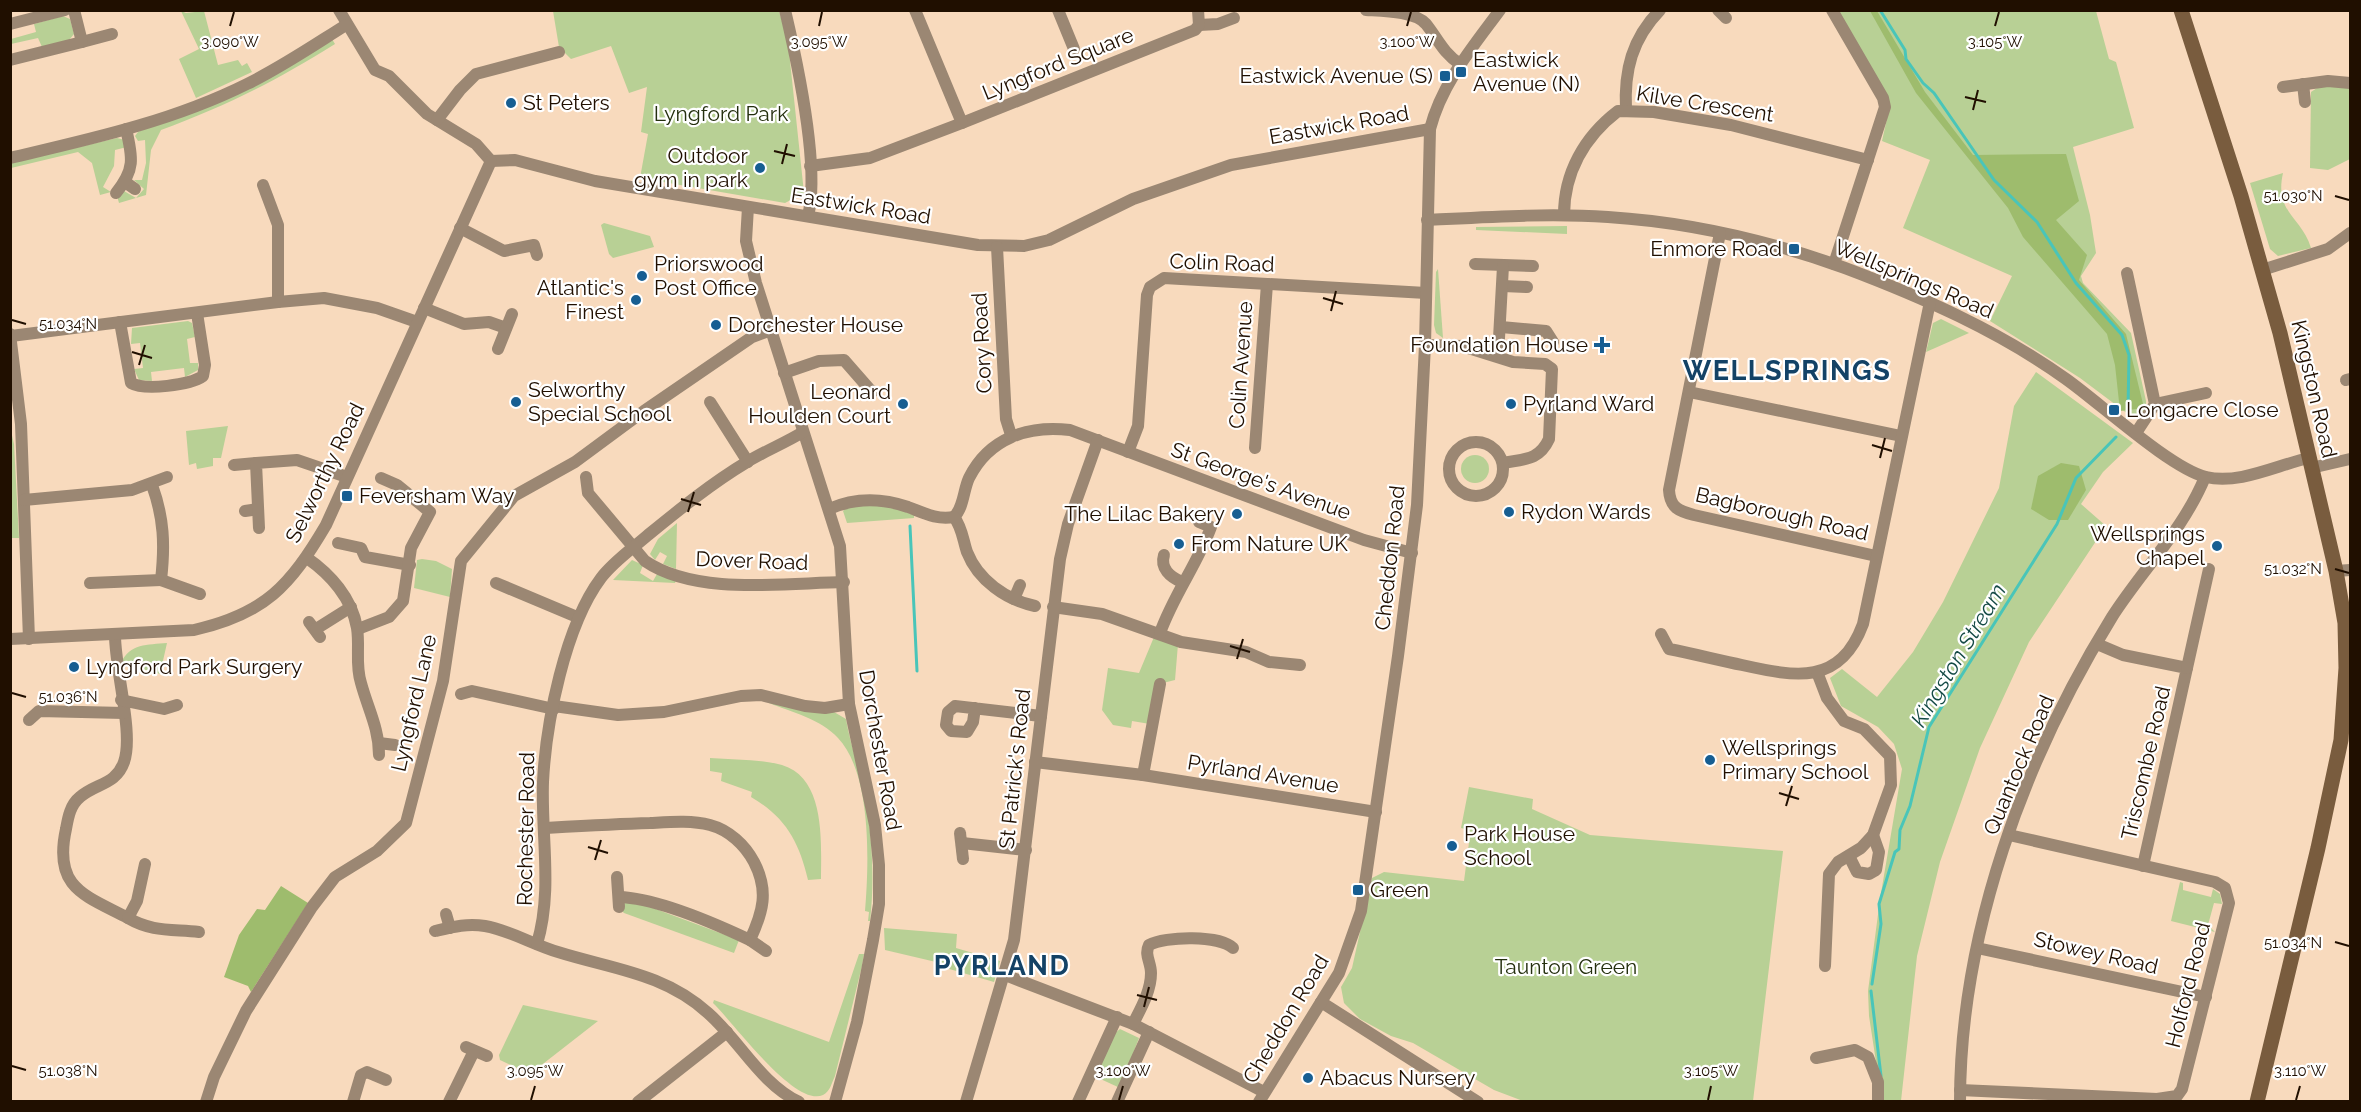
<svg xmlns="http://www.w3.org/2000/svg" width="2361" height="1112" font-family="Raleway,sans-serif">
  <style>
    .green { fill: #b8d095 }
    .forest { fill: #9ebc6d }
    .lines { fill: none; stroke-linecap: round; stroke-linejoin: round }
    .stream { stroke: #49c5b9; stroke-width: 3 }
    .street { stroke: #9b8773; stroke-width: 12 }
    .secondary { stroke: #795c3e; stroke-width: 15 }
    .ticks { fill: none; stroke: #200f00; stroke-width: 2 }
    .poi-dot { fill: #175e92; stroke: #fff; stroke-width: 2 }
    .labels { text-anchor: middle; stroke-width: 4.5; stroke-linejoin: round; paint-order: stroke }
    .poi-label { font-size: 21px; fill: #200f00; stroke: #fff; text-anchor: start }
    .street-label { font-size: 21px; fill: #200f00; stroke: #fff }
    .park-label { font-size: 21px; fill: #242f0e; stroke: #fff }
    .water-label { font-size: 22px; font-style: italic; fill: #144a45; stroke: #fff }
    .district-label { font-size: 27px; font-weight: bold; letter-spacing: 1.5px; fill: #134266; stroke: #fff }
    .ticks-label { font-size: 15px; text-anchor: middle; fill: #200f00; stroke: #fff; stroke-width: 4.5; stroke-linejoin: round; paint-order: stroke }
  </style>
  <rect width="100%" height="100%" fill="#f8dabd"/>
  <g class="green">
    <path d="M181 11 186 13 204 11 218 65 238 60 242 66 247 63 252 72 196 98 179 59 199 49Z"/>
    <path d="M553 11H779L788 42 804 193 785 203 640 178 648 134 641 132 647 87 629 93 611 46 571 59 559 47Z"/>
    <path d="M1837 11H2096L2109 59 2116 62 2134 128 2073 147 2090 215 2096 253 2081 276 2083 283 2131 333 2146 401V412L2136 417 2128 414 2080 378 1990 321 2012 276 1903 228 1930 160 1882 141 1890 105Z"/>
    <path d="M63 16 70 19 74 34 69 40 42 47 38 38 11 44V39L36 32 34 24Z"/>
    <path d="M332 39 335 44C276 81 226 106 161 130L151 150 146 195 119 203 117 196 124 191 136 198 144 189 134 180H142L146 163 145 140 138 141 135 136 138 132Z"/>
    <path d="M2320 86 2350 88V159L2328 170 2310 168 2311 92Z"/>
    <path d="M117 138 125 140 127 147 115 150 114 166 103 187 111 192 100 195 92 163 78 152 11 168V163Z"/>
    <path d="M2283 173C2274 213 2302 217 2311 248L2278 256 2270 249 2250 183Z"/>
    <path d="M604 223 650 236 654 247 613 258 609 254 601 225Z"/>
    <path d="M1567 226V234L1476 230V227Z"/>
    <path d="M1438 269 1443 338 1436 333 1434 325 1436 272Z"/>
    <path d="M1941 319 1969 333 1926 352 1933 323Z"/>
    <path d="M188 321 192 323 195 337 187 339 190 363H198V370L185 377 184 368 151 372 152 381 139 380 134 369 143 368 140 343 131 344 132 328Z"/>
    <path d="M2036 372 2133 443 2103 472 2081 504 2106 526 2029 642 1980 748 1940 862 1917 956 1901 1101H1882L1869 1016 1868 991 1880 899 1902 769 1894 744 1878 727 1841 706 1830 678 1842 669 1877 697 1913 652 1943 602 1999 488 2014 406Z"/>
    <path d="M228 426 221 458H213V466L197 469 196 463 189 465 186 431Z"/>
    <path d="M10 427 14 444 19 538H11Z"/>
    <circle cx="1475" cy="469" r="14"/>
    <path d="M849 506H889L914 515V518L847 523 843 511Z"/>
    <path d="M677 523 676 569 663 564 667 556 660 552 655 560 650 554 658 539Z"/>
    <path d="M422 559 436 561 452 569 450 597 414 588 417 560Z"/>
    <path d="M632 560 643 565 640 573 653 581 657 574 676 580 675 583 613 580Z"/>
    <path d="M1154 637 1178 644 1175 680 1159 684 1150 724 1132 721 1131 728 1113 725 1102 710 1108 668 1139 673Z"/>
    <path d="M167 643 160 674 121 663C130 643 147 645 167 643Z"/>
    <path d="M769 701 834 712 846 719C850 744 859 767 864 791 872 834 875 878 870 921H868L869 912 865 911C869 864 872 774 838 738 821 719 791 712 769 703Z"/>
    <path d="M710 758C734 760 760 759 782 765 826 778 821 843 821 879L808 880C799 841 785 817 751 797L752 792 721 781 722 773 710 771Z"/>
    <path d="M1469 787 1533 799 1532 809 1590 835 1783 851 1753 1101H1523L1494 1090 1413 1043 1391 1036 1360 1019 1344 1003 1341 987 1352 968 1372 878 1384 872 1464 881 1470 835 1469 830 1461 828Z"/>
    <path d="M2180 882 2183 883V890L2211 897 2213 889 2220 894 2222 904 2214 903 2208 925 2215 932 2171 921Z"/>
    <path d="M625 901 637 902 739 940 734 953 624 913 622 911Z"/>
    <path d="M884 928 957 934 956 948 1000 961 994 982 939 966 936 962 885 950Z"/>
    <path d="M859 954H864L862 966 835 1076C832 1082 830 1092 823 1095 795 1108 732 1021 713 1003L714 1000 829 1042Z"/>
    <path d="M523 1005 598 1021 530 1074 500 1060 499 1055Z"/>
    <path d="M1120 1029 1139 1038 1120 1088 1094 1076 1115 1033Z"/>
  </g>
  <g class="forest">
    <path d="M1870 11H1877L1925 92 1973 155 2066 154 2079 201 2056 220 2087 255 2079 280 2126 334 2144 408 2120 411 2115 365 2107 334 2023 237 2008 208 1916 93Z"/>
    <path d="M2061 463 2079 466 2086 490 2068 520H2049L2031 509 2038 476Z"/>
    <path d="M281 886 308 903 251 992 248 986 224 977 239 935 257 909 265 910Z"/>
  </g>
  <g class="lines">
    <g class="stream">
      <path d="M1880 10 1905 50 1906 59 1923 83 1934 93 1994 180 2037 222 2076 283 2122 335 2129 355 2128 409"/>
      <path d="M910 526 917 671"/>
      <path d="M1872 984 1881 924 1879 904 1895 852 1899 849 1900 830 1910 806 1929 727 2057 524 2076 478 2116 437"/>
      <path d="M1871 991 1881 1076"/>
    </g>
    <g class="street">
      <path d="M339 10 375 70 389 76 427 114 476 144 491 161"/>
      <path d="M785 10C797 61 820 168 808 216"/>
      <path d="M1058 10 1074 49"/>
      <path d="M1366 10C1383 11 1415 11 1426 24 1438 39 1443 53 1460 64"/>
      <path d="M1718 10 1726 18"/>
      <path d="M1832 10 1883 98 1885 107 1834 264"/>
      <path d="M10 24 65 10"/>
      <path d="M1199 25 1218 24 1234 18"/>
      <path d="M82 42 112 34"/>
      <path d="M10 60 82 42 74 10"/>
      <path d="M2303 84 2305 102"/>
      <path d="M2283 87 2328 81 2350 83"/>
      <path d="M1626 110C1624 70 1632 39 1660 10"/>
      <path d="M437 120 460 90 476 74 559 52"/>
      <path d="M962 123 1195 30 1199 25 1198 10"/>
      <path d="M10 158C91 139 173 121 247 84 282 67 314 45 346 25"/>
      <path d="M491 161 515 160 595 181 978 245 1024 246 1049 240 1133 199 1231 165 1430 129"/>
      <path d="M810 166 870 158 962 123 915 10"/>
      <path d="M125 182 135 189"/>
      <path d="M263 185 278 225V302"/>
      <path d="M116 193C135 170 133 158 126 129"/>
      <path d="M748 207 746 241 756 283 840 546 849 704 875 825 879 865V904L873 940 857 1022 835 1102"/>
      <path d="M1564 215C1564 173 1584 137 1618 111L1654 112 1731 125 1868 160"/>
      <path d="M1427 220C1487 217 1548 213 1608 217 1687 222 1770 241 1845 268 1922 297 1999 331 2066 379 2100 403 2170 468 2206 477 2239 485 2277 465 2309 458"/>
      <path d="M460 228 504 251 534 245 537 255"/>
      <path d="M1720 233 1669 490C1670 508 1679 511 1694 515L1876 556"/>
      <path d="M997 247 1006 419 1011 435"/>
      <path d="M1475 264 1533 266"/>
      <path d="M2262 270 2328 249 2350 233"/>
      <path d="M2127 273 2155 404 2136 433"/>
      <path d="M1503 286 1527 287"/>
      <path d="M424 308 464 324 489 322 506 328"/>
      <path d="M120 322 131 383C145 391 190 385 203 376L205 365 197 313"/>
      <path d="M1501 327 1546 331 1553 342"/>
      <path d="M10 334 21 424 29 639"/>
      <path d="M11 336 278 302 324 298 377 308 417 322"/>
      <path d="M1425 345 1462 346 1513 362 1545 364 1552 369 1549 439C1539 461 1523 459 1503 463"/>
      <path d="M498 349 512 314"/>
      <path d="M1498 356 1503 266"/>
      <path d="M784 373 819 361 844 360 872 392"/>
      <path d="M2346 380 2350 379"/>
      <path d="M1689 392 1901 436"/>
      <path d="M710 402 748 462"/>
      <path d="M2155 404 2206 393"/>
      <circle cx="1476" cy="469" r="27"/>
      <path d="M1255 448 1267 284"/>
      <path d="M1128 452 1138 426 1147 295 1150 287 1164 278 1426 293"/>
      <path d="M234 465 256 463"/>
      <path d="M2311 468 2350 459"/>
      <path d="M586 477 588 493 645 561C696 596 785 583 844 582"/>
      <path d="M24 500 132 490 167 477"/>
      <path d="M829 509C854 498 882 498 908 507 924 513 936 520 954 517"/>
      <path d="M245 511 258 509"/>
      <path d="M954 517C964 507 963 491 969 478 989 438 1028 425 1070 430L1364 540 1412 553"/>
      <path d="M954 517C962 527 963 540 967 552 978 580 1006 600 1035 606"/>
      <path d="M259 528 256 463 297 460 347 477"/>
      <path d="M338 543 361 548 365 557 410 565"/>
      <path d="M1164 555C1160 568 1170 577 1182 582"/>
      <path d="M307 558C330 574 352 598 357 628 360 647 355 664 361 683 368 709 379 728 379 755"/>
      <path d="M2336 571 2350 570"/>
      <path d="M161 580 200 594"/>
      <path d="M90 583 161 580C165 545 164 518 152 485"/>
      <path d="M496 583 577 617"/>
      <path d="M1014 599 1020 585"/>
      <path d="M1053 607 1102 614 1181 642 1246 652 1269 662 1300 665"/>
      <path d="M309 622 320 637"/>
      <path d="M316 629 351 607"/>
      <path d="M358 629 389 617 403 601 411 548 430 512 397 485 381 478"/>
      <path d="M1160 633C1174 594 1197 565 1211 527L1199 522"/>
      <path d="M1661 634 1669 649C1694 654 1718 660 1742 665 1796 677 1840 686 1863 624L1930 302"/>
      <path d="M115 635C115 670 134 734 124 762 116 785 96 783 80 797 70 805 68 818 66 829 53 888 84 895 128 918L137 901 145 864"/>
      <path d="M10 639 194 630C265 614 290 586 326 525L491 161"/>
      <path d="M2097 644 2123 655 2187 668 2143 866"/>
      <path d="M2187 668 2209 569"/>
      <path d="M1817 672 1827 698 1844 721 1864 729 1890 756 1891 785 1873 835 1861 848 1838 862 1829 874 1825 966"/>
      <path d="M461 694 472 691 554 709"/>
      <path d="M121 700 164 709 177 705"/>
      <path d="M554 706 618 715 664 712 741 696 761 695 805 706 825 708 849 704"/>
      <path d="M975 708 973 722 967 732 951 731 946 725 948 712 955 706 1041 716"/>
      <path d="M29 720 39 711 124 713"/>
      <path d="M379 743 395 745"/>
      <path d="M1035 762 1143 775 1376 812"/>
      <path d="M1143 775 1160 684"/>
      <path d="M544 828C580 826 615 824 650 823 669 822 691 820 710 825 729 830 745 845 754 862 769 891 763 912 750 940 716 924 656 898 619 897"/>
      <path d="M960 833 963 859"/>
      <path d="M962 843 1026 850"/>
      <path d="M1849 856 1857 872 1869 874 1876 870 1879 852 1873 835"/>
      <path d="M617 877 619 907"/>
      <path d="M446 914 450 928"/>
      <path d="M128 918C152 932 171 929 199 932"/>
      <path d="M435 931C452 927 467 923 485 926 509 930 534 945 558 952 612 969 664 973 708 1013 740 1041 760 1083 799 1102"/>
      <path d="M750 940 766 951"/>
      <path d="M537 944C553 890 541 837 543 782 546 722 565 626 601 578 614 561 632 549 648 535 680 509 712 483 747 462 765 451 785 443 803 432"/>
      <path d="M1977 948 2206 997"/>
      <path d="M1005 975 1133 1024 1264 1092"/>
      <path d="M1321 1002 1478 1102"/>
      <path d="M1133 1024C1141 1008 1151 991 1151 973 1151 962 1144 955 1149 945 1165 936 1220 935 1233 948"/>
      <path d="M466 1047 487 1056"/>
      <path d="M1816 1058 1855 1050 1868 1057 1878 1082V1102"/>
      <path d="M1960 1090 2157 1099 2177 1096 2182 1089 2229 903 2225 888 2215 882 2009 835"/>
      <path d="M206 1102 214 1077 246 1011 312 907 335 877 377 851 406 823 443 681 461 561 514 496 575 462 644 411 752 337 771 330"/>
      <path d="M353 1102 361 1075 367 1072 386 1080"/>
      <path d="M449 1102 474 1051"/>
      <path d="M638 1102 727 1032"/>
      <path d="M966 1102 1014 940 1060 559 1068 524 1098 440"/>
      <path d="M1078 1102 1117 1017"/>
      <path d="M1117 1102 1149 1032"/>
      <path d="M1259 1102 1339 973 1361 911 1398 656 1417 505 1425 345 1430 129C1442 83 1472 48 1500 10"/>
      <path d="M1960 1102C1960 933 2024 759 2112 617 2142 570 2184 529 2205 477"/>
    </g>
    <path class="secondary" d="M2181 10 2241 196 2280 333 2336 571 2345 623 2346 668 2341 740 2318 848 2257 1102"/>
  </g>
  <path class="ticks" d="M230 26 234 12M819 26 822 12M1407 26 1411 12M1995 26 1999 12M1965 97 1986 102M1973 110 1978 90M774 151 795 156M782 164 787 144M2335 196 2349 200M1323 298 1343 304M1331 311 1336 291M12 320 26 324M132 352 152 358M139 365 145 345M1872 445 1892 451M1880 458 1885 438M681 499 701 505M688 512 694 492M2335 569 2349 573M1230 646 1250 652M1237 659 1243 639M12 693 26 697M1779 793 1799 799M1786 806 1792 786M588 847 608 853M595 860 601 840M2335 942 2349 946M1137 995 1157 1000M1144 1007 1149 987M12 1066 26 1070M531 1100 535 1086M1119 1100 1123 1086M1708 1100 1711 1086M2296 1100 2300 1086"/>
  <g class="poi-dot">
    <rect x="1455" y="66" width="12" height="12" rx="3"/>
    <rect x="1439" y="70" width="12" height="12" rx="3"/>
    <circle cx="511" cy="103" r="6"/>
    <circle cx="760" cy="168" r="6"/>
    <rect x="1788" y="243" width="12" height="12" rx="3"/>
    <circle cx="642" cy="276" r="6"/>
    <circle cx="636" cy="300" r="6"/>
    <circle cx="716" cy="325" r="6"/>
    <path d="M1599 336h6v6h6v6h-6v6h-6v-6h-6v-6h6z"/>
    <circle cx="516" cy="402" r="6"/>
    <circle cx="903" cy="404" r="6"/>
    <circle cx="1511" cy="404" r="6"/>
    <rect x="2108" y="404" width="12" height="12" rx="3"/>
    <rect x="341" y="490" width="12" height="12" rx="3"/>
    <circle cx="1509" cy="512" r="6"/>
    <circle cx="1237" cy="514" r="6"/>
    <circle cx="1179" cy="544" r="6"/>
    <circle cx="2217" cy="546" r="6"/>
    <circle cx="74" cy="667" r="6"/>
    <circle cx="1710" cy="760" r="6"/>
    <circle cx="1452" cy="846" r="6"/>
    <rect x="1352" y="884" width="12" height="12" rx="3"/>
    <circle cx="1308" cy="1078" r="6"/>
  </g>
  <g class="labels">
    <g class="poi-label">
      <text x="1473" y="67">Eastwick<tspan x="1473" dy="24">Avenue (N)</tspan></text>
      <text x="1433" y="83" text-anchor="end">Eastwick Avenue (S)</text>
      <text x="523" y="110">St Peters</text>
      <text x="748" y="163" text-anchor="end">Outdoor<tspan x="748" dy="24">gym in park</tspan></text>
      <text x="1782" y="256" text-anchor="end">Enmore Road</text>
      <text x="654" y="271">Priorswood<tspan x="654" dy="24">Post Office</tspan></text>
      <text x="624" y="295" text-anchor="end">Atlantic's<tspan x="624" dy="24">Finest</tspan></text>
      <text x="728" y="332">Dorchester House</text>
      <text x="1588" y="352" text-anchor="end">Foundation House</text>
      <text x="528" y="397">Selworthy<tspan x="528" dy="24">Special School</tspan></text>
      <text x="891" y="399" text-anchor="end">Leonard<tspan x="891" dy="24">Houlden Court</tspan></text>
      <text x="1523" y="411">Pyrland Ward</text>
      <text x="2126" y="417">Longacre Close</text>
      <text x="359" y="503">Feversham Way</text>
      <text x="1521" y="519">Rydon Wards</text>
      <text x="1225" y="521" text-anchor="end">The Lilac Bakery</text>
      <text x="2205" y="541" text-anchor="end">Wellsprings<tspan x="2205" dy="24">Chapel</tspan></text>
      <text x="1191" y="551">From Nature UK</text>
      <text x="86" y="674">Lyngford Park Surgery</text>
      <text x="1722" y="755">Wellsprings<tspan x="1722" dy="24">Primary School</tspan></text>
      <text x="1464" y="841">Park House<tspan x="1464" dy="24">School</tspan></text>
      <text x="1370" y="897">Green</text>
      <text x="1320" y="1085">Abacus Nursery</text>
    </g>
    <g class="street-label">
      <text transform="translate(1058 64) rotate(-22)" y="7">Lyngford Square</text>
      <text transform="translate(1705 104) rotate(9)" y="7">Kilve Crescent</text>
      <text transform="translate(1339 125) rotate(-10)" y="7">Eastwick Road</text>
      <text transform="translate(861 206) rotate(9)" y="7">Eastwick Road</text>
      <text transform="translate(1222 263) rotate(2)" y="7">Colin Road</text>
      <text transform="translate(1914 279) rotate(23)" y="7">Wellsprings Road</text>
      <text transform="translate(982 343) rotate(-93)" y="7">Cory Road</text>
      <text transform="translate(1241 365) rotate(-86)" y="7">Colin Avenue</text>
      <text transform="translate(2314 389) rotate(77)" y="7">Kingston Road</text>
      <text transform="translate(325 473) rotate(-64)" y="7">Selworthy Road</text>
      <text transform="translate(1261 481) rotate(20)" y="7">St George's Avenue</text>
      <text transform="translate(1782 514) rotate(13)" y="7">Bagborough Road</text>
      <text transform="translate(1390 558) rotate(-84)" y="7">Cheddon Road</text>
      <text transform="translate(752 561) rotate(2)" y="7">Dover Road</text>
      <text transform="translate(414 703) rotate(-77)" y="7">Lyngford Lane</text>
      <text transform="translate(880 750) rotate(80)" y="7">Dorchester Road</text>
      <text transform="translate(2146 763) rotate(-77)" y="7">Triscombe Road</text>
      <text transform="translate(2019 765) rotate(-67)" y="7">Quantock Road</text>
      <text transform="translate(1015 769) rotate(-84)" y="7">St Patrick's Road</text>
      <text transform="translate(1263 774) rotate(9)" y="7">Pyrland Avenue</text>
      <text transform="translate(526 829) rotate(-89)" y="7">Rochester Road</text>
      <text transform="translate(2096 953) rotate(13)" y="7">Stowey Road</text>
      <text transform="translate(2188 985) rotate(-76)" y="7">Holford Road</text>
      <text transform="translate(1286 1019) rotate(-59)" y="7">Cheddon Road</text>
    </g>
    <g class="park-label">
      <text x="721" y="121">Lyngford Park</text>
      <text x="1566" y="974">Taunton Green</text>
    </g>
    <g class="water-label">
      <text transform="translate(1958 655) rotate(-59)" y="8">Kingston Stream</text>
    </g>
    <g class="district-label">
      <text x="1787" y="380">WELLSPRINGS</text>
      <text x="1002" y="975">PYRLAND</text>
    </g>
  </g>
  <g class="ticks-label">
    <text x="230" y="47">3.090°W</text>
    <text x="819" y="47">3.095°W</text>
    <text x="1407" y="47">3.100°W</text>
    <text x="1995" y="47">3.105°W</text>
    <text x="2293" y="201">51.030°N</text>
    <text x="68" y="329">51.034°N</text>
    <text x="2293" y="574">51.032°N</text>
    <text x="68" y="702">51.036°N</text>
    <text x="2293" y="948">51.034°N</text>
    <text x="68" y="1076">51.038°N</text>
    <text x="535" y="1076">3.095°W</text>
    <text x="1123" y="1076">3.100°W</text>
    <text x="1711" y="1076">3.105°W</text>
    <text x="2300" y="1076">3.110°W</text>
  </g>
  <rect width="2361" height="1112" fill="none" stroke="#200f00" stroke-width="24"/>
</svg>
